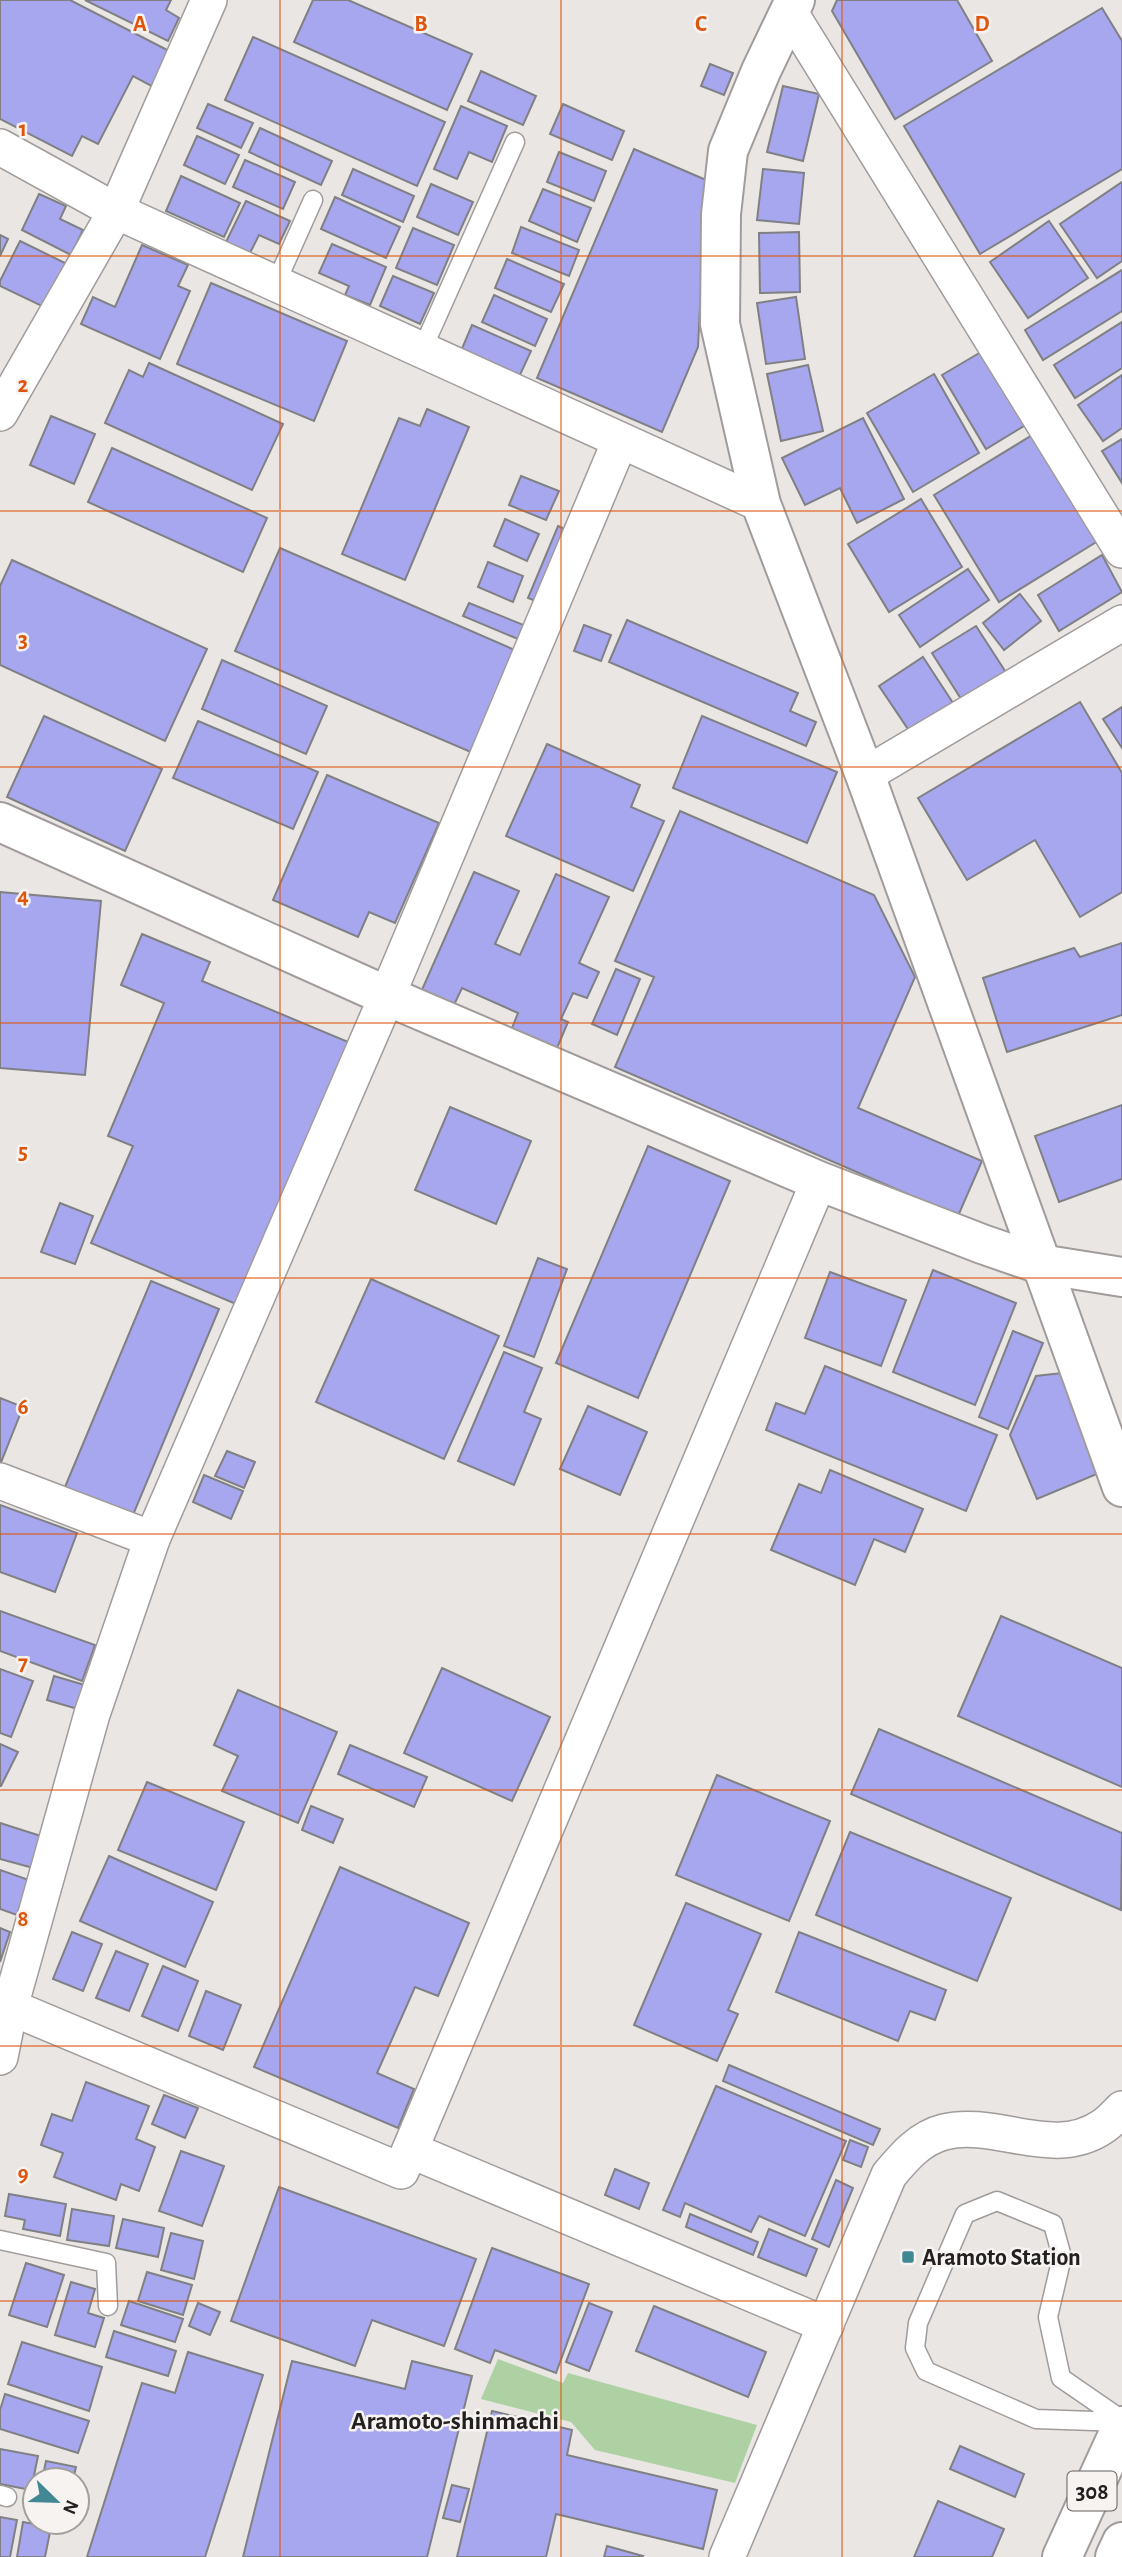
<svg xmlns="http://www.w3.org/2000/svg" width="1122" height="2557" font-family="'Alegreya Sans',sans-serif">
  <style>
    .green { fill: #aed1a4 }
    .building { fill: #a7a7f0; stroke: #808084; stroke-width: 2 }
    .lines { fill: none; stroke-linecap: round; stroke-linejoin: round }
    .lane-casing { stroke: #a19c9b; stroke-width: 21 }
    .street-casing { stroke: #a19c9b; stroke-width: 38 }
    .secondary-casing { stroke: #a19c9b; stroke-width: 42 }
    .highway-casing { stroke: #a19c9b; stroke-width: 42 }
    .lane { stroke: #fff; stroke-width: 18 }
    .street { stroke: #fff; stroke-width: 35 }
    .secondary { stroke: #fff; stroke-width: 38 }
    .highway { stroke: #fff; stroke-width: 38 }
    .grid { fill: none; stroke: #de560d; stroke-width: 2; stroke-opacity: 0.55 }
    .poi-dot { fill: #428894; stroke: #f7f3f1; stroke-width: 2.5 }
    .labels { text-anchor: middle; stroke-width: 5; stroke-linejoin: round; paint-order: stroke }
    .shield { fill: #f7f3f1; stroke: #625f5f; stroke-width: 2 }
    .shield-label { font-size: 23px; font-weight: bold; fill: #222020 }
    .poi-label { font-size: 24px; font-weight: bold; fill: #222020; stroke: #f7f3f1; text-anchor: start }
    .neighbourhood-label { font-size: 26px; font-weight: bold; fill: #222020; stroke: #f7f3f1 }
    .grid-label { font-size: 23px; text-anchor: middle; font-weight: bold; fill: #de560d; stroke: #f7f3f1; stroke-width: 5; stroke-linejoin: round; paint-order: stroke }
  </style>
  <rect width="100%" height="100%" fill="#eae6e4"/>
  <path class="green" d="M498 2359 563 2383 568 2373 757 2425 735 2483 595 2450 571 2422 481 2399Z"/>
  <g class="building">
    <path d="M0 0H70L175 54 157 89 133 76 98 144 82 136 72 156 0 119Z"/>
    <path d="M85 0H171L166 10 179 18 168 41Z"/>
    <path d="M313 0H348L472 54 447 110 294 42Z"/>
    <path d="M837 0H957L992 61 895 119 832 11Z"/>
    <path d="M1102 8 1122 41V169L980 254 904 126Z"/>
    <path d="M253 37 445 122 417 186 225 100Z"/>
    <path d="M710 64 733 73 724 95 701 86Z"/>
    <path d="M481 71 536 96 523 125 468 101Z"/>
    <path d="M783 86 819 94 803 161 767 152Z"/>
    <path d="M208 104 253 123 241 148 197 128Z"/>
    <path d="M563 104 624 131 612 160 550 134Z"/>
    <path d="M461 106 507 126 492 162 469 152 457 179 434 169Z"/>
    <path d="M260 128 332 161 321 185 249 152Z"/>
    <path d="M197 136 239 155 225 184 184 165Z"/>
    <path d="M634 149 706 180 698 347 662 432 537 378Z"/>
    <path d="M559 152 606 171 594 201 547 182Z"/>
    <path d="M245 160 295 182 283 209 233 187Z"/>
    <path d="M353 169 414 196 403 222 342 195Z"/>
    <path d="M763 169 804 173 799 224 757 220Z"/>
    <path d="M181 176 240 203 224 237 166 211Z"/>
    <path d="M1122 182V261L1097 278 1060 224Z"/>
    <path d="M431 184 473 202 458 235 417 217Z"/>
    <path d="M543 189 591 208 577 242 529 221Z"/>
    <path d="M39 194 66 206 60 219 83 230 71 255 22 230Z"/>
    <path d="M335 197 400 227 386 258 321 229Z"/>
    <path d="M246 201 290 221 279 244 259 235 250 253 226 242Z"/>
    <path d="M1049 221 1088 278 1028 318 990 262Z"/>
    <path d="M521 227 579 250 569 276 512 253Z"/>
    <path d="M413 228 454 245 437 285 396 268Z"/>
    <path d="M799 232 800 292 760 293 759 233Z"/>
    <path d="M0 235 8 239 0 256Z"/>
    <path d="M20 241 67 264 46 308 0 286V281Z"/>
    <path d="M332 244 386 267 370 305 345 295 349 286 319 273Z"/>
    <path d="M142 245 188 265 178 286 190 291 160 359 81 324 93 297 115 307Z"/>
    <path d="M507 259 564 284 551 312 495 288Z"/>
    <path d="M1122 270V311L1043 360 1025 330Z"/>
    <path d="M393 276 434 293 420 324 380 306Z"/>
    <path d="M211 283 347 341 314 421 177 364Z"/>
    <path d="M494 295 547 319 535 346 482 322Z"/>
    <path d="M796 297 805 359 766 364 757 303Z"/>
    <path d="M1122 322V368L1075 398 1054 365Z"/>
    <path d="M472 325 531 351 519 377 461 351Z"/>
    <path d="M986 349 1029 423 986 449 942 375Z"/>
    <path d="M149 363 283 424 252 490 105 423 129 370 143 377Z"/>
    <path d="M808 365 823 431 781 441 767 374Z"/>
    <path d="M934 374 979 453 913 492 867 413Z"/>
    <path d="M1122 375V428L1103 441 1078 405Z"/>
    <path d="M427 409 469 427 405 580 342 554 399 418 420 426Z"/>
    <path d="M51 416 95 434 74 484 30 465Z"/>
    <path d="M863 418 904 499 857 523 840 488 805 505 782 458Z"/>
    <path d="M1034 434 1098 541 999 602 934 495Z"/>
    <path d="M1122 439V483L1102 451Z"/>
    <path d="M112 448 267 518 243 572 88 502Z"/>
    <path d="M521 476 559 491 546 520 509 505Z"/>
    <path d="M921 499 962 567 889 612 848 544Z"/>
    <path d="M505 519 539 534 527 561 494 546Z"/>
    <path d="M558 526 573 533 543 604 528 598Z"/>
    <path d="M280 548 517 651 473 753 235 651Z"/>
    <path d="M1102 555 1122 592 1059 631 1038 595Z"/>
    <path d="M12 560 207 649 165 741 0 665V586Z"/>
    <path d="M488 562 523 576 513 602 478 587Z"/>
    <path d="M968 569 989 600 920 647 899 615Z"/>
    <path d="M1020 594 1041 621 1004 650 983 623Z"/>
    <path d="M469 603 531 628 525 642 463 616Z"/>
    <path d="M627 620 798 693 790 711 816 722 806 746 609 662Z"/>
    <path d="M584 625 611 635 601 661 574 651Z"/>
    <path d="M976 626 1007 674 963 702 932 653Z"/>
    <path d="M923 657 953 703 910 732 879 686Z"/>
    <path d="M222 660 327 706 306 754 202 709Z"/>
    <path d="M1080 702 1122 773V892L1080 917 1035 840 967 880 918 798Z"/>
    <path d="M1122 707V748L1103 719Z"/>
    <path d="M44 716 162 769 125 851 7 797Z"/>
    <path d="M702 716 837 772 807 843 673 788Z"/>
    <path d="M198 721 318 772 293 829 173 778Z"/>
    <path d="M547 744 640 785 631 807 664 821 633 891 506 836Z"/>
    <path d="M327 775 439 823 395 923 369 912 358 937 273 900Z"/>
    <path d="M680 811 874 895 915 977 858 1108 982 1161 958 1216 615 1067 654 977 615 961Z"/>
    <path d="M474 872 519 891 495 944 520 955 556 874 609 897 579 963 599 972 587 998 573 993 561 1019 568 1022 555 1053 510 1033 518 1013 462 988 453 1007 421 992Z"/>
    <path d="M0 892 101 901 85 1075 0 1068Z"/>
    <path d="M142 934 210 962 202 981 353 1044 243 1307 91 1243 133 1146 108 1136 164 1003 121 985Z"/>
    <path d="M1122 943V1015L1007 1052 983 978 1074 948 1080 957Z"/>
    <path d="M616 969 640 979 617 1035 592 1024Z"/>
    <path d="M1122 1105V1179L1059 1202 1035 1136Z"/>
    <path d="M450 1107 531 1141 496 1224 415 1190Z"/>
    <path d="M648 1146 730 1181 638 1398 556 1363Z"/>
    <path d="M60 1203 93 1216 75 1264 41 1252Z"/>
    <path d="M538 1258 567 1269 534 1357 504 1346Z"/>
    <path d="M933 1270 1016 1303 975 1405 893 1372Z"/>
    <path d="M830 1272 906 1300 881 1366 805 1338Z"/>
    <path d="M371 1279 499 1336 444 1459 316 1402Z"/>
    <path d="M151 1281 219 1309 133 1515 65 1487Z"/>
    <path d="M1013 1331 1043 1343 1008 1429 979 1417Z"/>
    <path d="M504 1352 542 1368 524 1412 541 1419 514 1485 458 1461Z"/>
    <path d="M825 1366 997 1435 966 1511 766 1430 776 1403 805 1414Z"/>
    <path d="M1062 1373 1104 1471 1037 1499 1010 1435 1036 1376Z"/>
    <path d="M0 1398 23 1407 0 1465Z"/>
    <path d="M588 1406 647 1432 620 1495 560 1469Z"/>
    <path d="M227 1451 255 1462 244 1488 215 1476Z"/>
    <path d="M830 1470 923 1509 905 1552 874 1539 855 1585 771 1550 799 1484 821 1493Z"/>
    <path d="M204 1475 243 1491 231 1519 193 1502Z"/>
    <path d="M0 1505 77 1533 55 1592 0 1572Z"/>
    <path d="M0 1611 95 1645 82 1681 0 1651Z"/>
    <path d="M1001 1616 1122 1668V1787L958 1716Z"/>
    <path d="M442 1668 550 1717 512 1801 404 1753Z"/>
    <path d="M0 1669 33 1681 11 1737 0 1733Z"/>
    <path d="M54 1676 88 1686 81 1710 47 1700Z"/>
    <path d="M238 1690 337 1732 298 1823 222 1791 238 1756 214 1745Z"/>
    <path d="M879 1729 1122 1833 1121 1910 851 1794Z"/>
    <path d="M0 1744 18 1752 1 1786H0Z"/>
    <path d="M350 1745 427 1777 414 1807 338 1774Z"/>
    <path d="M717 1775 830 1821 789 1921 676 1875Z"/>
    <path d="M147 1782 244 1822 216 1890 118 1850Z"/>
    <path d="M311 1806 343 1819 333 1843 302 1830Z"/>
    <path d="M0 1823 47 1838 37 1869 0 1859Z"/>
    <path d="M850 1832 1011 1898 977 1981 816 1915Z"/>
    <path d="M109 1856 213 1902 185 1967 80 1921Z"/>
    <path d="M340 1867 469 1923 438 1996 415 1987 377 2073 414 2089 398 2128 254 2067Z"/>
    <path d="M0 1870 29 1880 17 1915 0 1909Z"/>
    <path d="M686 1903 761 1934 728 2010 738 2014 717 2061 634 2025Z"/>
    <path d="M0 1928 10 1932 0 1962Z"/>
    <path d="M72 1932 102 1944 83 1991 53 1979Z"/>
    <path d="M799 1932 946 1990 935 2020 910 2011 898 2041 776 1992Z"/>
    <path d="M116 1951 148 1964 129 2011 96 1998Z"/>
    <path d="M163 1966 198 1981 178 2031 142 2016Z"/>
    <path d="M206 1991 241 2005 223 2050 189 2036Z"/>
    <path d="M729 2065 880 2129 873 2145 723 2081Z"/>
    <path d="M86 2082 149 2106 136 2139 155 2147 139 2191 121 2184 116 2200 54 2177 63 2153 41 2145 52 2114 72 2121Z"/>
    <path d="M716 2086 846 2141 805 2236 759 2216 751 2232 685 2203 680 2217 663 2210Z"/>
    <path d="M164 2095 198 2108 185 2138 152 2124Z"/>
    <path d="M850 2140 868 2147 861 2167 843 2160Z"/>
    <path d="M181 2151 224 2166 202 2226 159 2211Z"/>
    <path d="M615 2169 649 2183 639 2209 605 2195Z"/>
    <path d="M836 2180 853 2188 829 2247 812 2239Z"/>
    <path d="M279 2187 476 2259 444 2346 372 2320 355 2366 231 2321Z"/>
    <path d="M9 2194 66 2204 60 2236 23 2229 25 2220 5 2216Z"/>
    <path d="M72 2209 114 2216 109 2246 67 2240Z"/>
    <path d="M690 2214 758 2242 753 2255 686 2227Z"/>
    <path d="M123 2219 164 2228 158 2257 116 2248Z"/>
    <path d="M769 2229 817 2249 806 2276 758 2257Z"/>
    <path d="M171 2233 203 2241 194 2279 161 2270Z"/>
    <path d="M492 2248 589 2284 556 2373 495 2350 490 2363 455 2349Z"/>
    <path d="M26 2263 64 2275 47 2327 9 2315Z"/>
    <path d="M147 2272 192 2285 183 2315 138 2301Z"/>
    <path d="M71 2282 95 2289 88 2313 104 2318 95 2347 55 2335Z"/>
    <path d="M129 2301 183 2319 175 2342 121 2325Z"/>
    <path d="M198 2303 220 2312 210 2335 189 2326Z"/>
    <path d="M589 2303 612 2312 589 2371 566 2362Z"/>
    <path d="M654 2306 766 2352 748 2397 636 2351Z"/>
    <path d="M114 2331 176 2351 168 2376 106 2357Z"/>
    <path d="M22 2342 102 2367 89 2411 8 2384Z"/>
    <path d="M188 2352 263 2375 205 2557H87L142 2383 175 2393Z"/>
    <path d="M292 2361 405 2389 412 2361 472 2376 427 2557H243Z"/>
    <path d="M5 2394 89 2421 78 2453 0 2429V2410Z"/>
    <path d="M492 2411 572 2430 567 2455 717 2490 703 2549 556 2514 546 2557H457Z"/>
    <path d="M960 2446 1024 2474 1015 2497 950 2469Z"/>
    <path d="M0 2449 38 2456 31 2490 0 2484Z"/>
    <path d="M46 2461 76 2467 73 2480H42Z"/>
    <path d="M452 2485 469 2489 460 2522 443 2518Z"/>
    <path d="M938 2501 1004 2529 992 2557H914Z"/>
    <path d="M0 2517 17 2520 10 2557H0Z"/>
    <path d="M23 2522 51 2527 45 2557H17Z"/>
    <path d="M607 2546 643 2556 642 2557H604Z"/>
  </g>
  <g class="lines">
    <g class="lane-casing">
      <g id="lane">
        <path d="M276 283 313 200"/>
        <path d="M422 350 515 142"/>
        <path d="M0 2240 106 2263 108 2306"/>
        <path d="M1122 2420 1061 2378 1048 2317 1062 2257 1053 2224 997 2201 965 2214 918 2323 915 2348 926 2371 1036 2419 1122 2422"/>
        <path d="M0 2495 7 2497"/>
      </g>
    </g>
    <g class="street-casing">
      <g id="street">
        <path d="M789 11 1122 550"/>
        <path d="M0 147 116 211 761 504"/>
        <path d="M0 413 116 211 209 0"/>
        <path d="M865 775 1122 623"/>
        <path d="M0 1481 152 1539"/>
        <path d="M10 2007 401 2171 819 1181"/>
        <path d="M0 2057 10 2007 92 1714 152 1539 387 996 620 441"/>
        <path d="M410 2150 826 2325"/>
        <path d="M727 2557 889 2175C904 2157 920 2138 944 2132 996 2119 1053 2160 1102 2127 1109 2123 1116 2115 1122 2109"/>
      </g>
    </g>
    <g class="secondary-casing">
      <g id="secondary">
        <path d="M795 0 761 71 728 151 721 214 720 324 761 504 865 775 1122 1487"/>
        <path d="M0 822 387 996 819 1181 982 1244 1040 1264 1122 1277"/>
      </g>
    </g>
    <g class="highway-casing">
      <g id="highway">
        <path d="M1062 2557 1122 2426"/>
        <path d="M1115 2557 1122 2542"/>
      </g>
    </g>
    <use href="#lane" class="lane"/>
    <use href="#street" class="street"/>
    <use href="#secondary" class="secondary"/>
    <use href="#highway" class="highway"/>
  </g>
  <path class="grid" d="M280 0V2557M561 0V2557M842 0V2557M0 256H1122M0 511H1122M0 767H1122M0 1023H1122M0 1278H1122M0 1534H1122M0 1790H1122M0 2046H1122M0 2301H1122"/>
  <rect class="poi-dot" x="901" y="2250" width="14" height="14" rx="3.5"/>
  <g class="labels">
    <rect class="shield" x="1067.5" y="2471.5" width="49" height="39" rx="5"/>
    <g class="shield-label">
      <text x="1092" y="2499">308</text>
    </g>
    <g class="poi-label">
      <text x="922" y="2265">Aramoto Station</text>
    </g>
    <g class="neighbourhood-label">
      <text x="455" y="2429">Aramoto-shinmachi</text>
    </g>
  </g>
  <g class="grid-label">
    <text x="140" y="31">A</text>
    <text x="421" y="31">B</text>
    <text x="701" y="31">C</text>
    <text x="982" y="31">D</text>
    <text x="23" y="136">1</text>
    <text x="23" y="392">2</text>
    <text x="23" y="647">3</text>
    <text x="23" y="903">4</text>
    <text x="23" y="1159">5</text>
    <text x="23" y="1414">6</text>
    <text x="23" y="1670">7</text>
    <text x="23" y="1926">8</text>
    <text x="23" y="2181">9</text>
  </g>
  <g transform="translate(56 2501) rotate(113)"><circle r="33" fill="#f7f3f1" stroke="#a29f9d" stroke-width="2"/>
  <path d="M0-5L12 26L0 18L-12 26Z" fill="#428894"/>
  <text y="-10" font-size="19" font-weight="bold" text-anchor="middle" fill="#222020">N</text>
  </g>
</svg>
